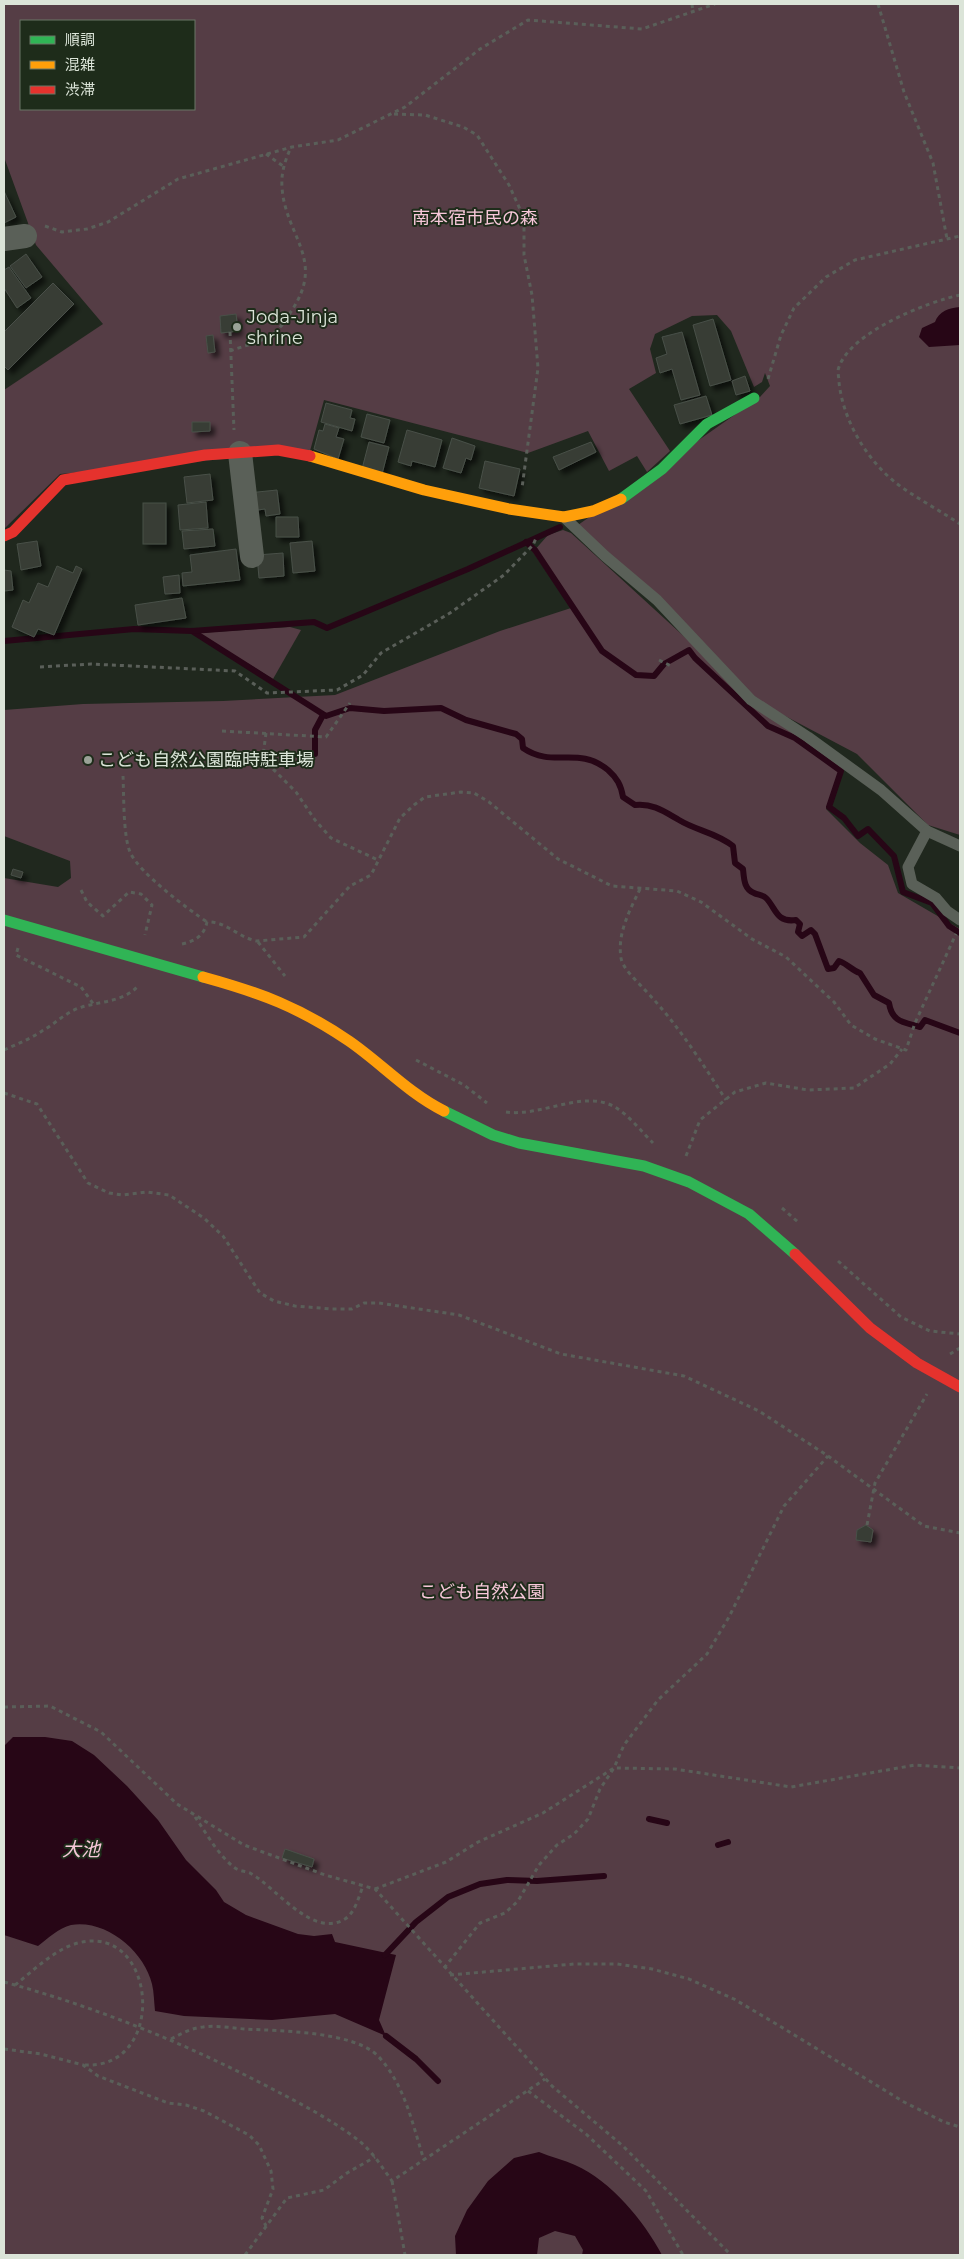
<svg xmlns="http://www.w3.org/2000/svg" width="964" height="2259" font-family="Montserrat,'Noto Sans JP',sans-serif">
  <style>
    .green { fill: #553d45; fill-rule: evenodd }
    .water { fill: #270616 }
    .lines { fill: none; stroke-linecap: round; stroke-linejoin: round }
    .stream { stroke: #270616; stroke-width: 6 }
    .building { fill: #373d35; stroke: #495048; filter: url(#shadow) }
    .path { stroke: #5a5f59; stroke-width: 3; stroke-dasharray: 4 4; stroke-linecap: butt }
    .lane { stroke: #5a6058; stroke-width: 11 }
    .street { stroke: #5a6058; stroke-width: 24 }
    .fast { stroke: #30b455; stroke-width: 11 }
    .slow { stroke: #ff9f0a; stroke-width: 11 }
    .jam { stroke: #e5322d; stroke-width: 11 }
    .poi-dot { fill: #9aa297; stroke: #1e2c1a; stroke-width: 2 }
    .labels { text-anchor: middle; stroke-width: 4; stroke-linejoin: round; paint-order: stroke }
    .park-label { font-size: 18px; fill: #f7c7d9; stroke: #1e2c1a }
    .poi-label { font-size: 18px; fill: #dbe4d8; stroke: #1e2c1a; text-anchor: start }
    .water-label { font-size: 19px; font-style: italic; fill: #f6c7d8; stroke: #1e2c1a }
  </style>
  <defs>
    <filter id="shadow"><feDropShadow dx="4.5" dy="4.5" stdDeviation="2.5" flood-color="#0009"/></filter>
  </defs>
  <rect width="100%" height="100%" fill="#20281e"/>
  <g class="green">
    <path d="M4 4H960V835L928 825 857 754 755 700 578 525 760 397 770 386 765 373 762 382 754 387 731 331 717 315 692 316 655 334 650 349 656 373 629 389 670 451 647 472 637 456 609 471 588 431 528 453 324 400 310 451 60 474 4 529V390L103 324 36 245 4 157ZM21 21H194V109H21Z"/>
    <path d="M563 530 571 533 701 652 748 702 842 764 826 809 860 843 888 865 898 893 960 929V2255H4V878L58 887 71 878 70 861 4 836V710L83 704 223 701 335 695 500 631 571 608 533 552 548 535Z"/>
    <path d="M290 627 301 630 273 679 198 633Z"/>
  </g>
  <g class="water">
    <path d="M960 307V345L929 347 919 337 922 328 935 322C939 311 949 308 960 307Z"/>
    <path d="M13 1737H45L72 1741 94 1755 127 1786 158 1820 186 1860 216 1890 224 1902 246 1915 298 1934 314 1936 332 1934 335 1942 396 1955 379 2020 386 2036 335 2014 272 2020 184 2016 155 2011C154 2002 154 1992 152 1984 144 1951 106 1919 71 1925 59 1928 47 1939 38 1946L4 1935V1746Z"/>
    <path d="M539 2152C551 2157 564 2160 575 2165 611 2181 644 2221 662 2255H582L583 2250 575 2236 555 2231 539 2238 537 2255H456L455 2236 467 2210 488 2181 514 2158Z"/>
  </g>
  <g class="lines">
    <g class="stream">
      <path d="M526 542 535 550 602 651 636 675 654 676 664 664 689 650 695 658 768 726 795 738 841 771 829 807 844 818 858 836 868 829 894 856 903 892 932 903 949 926 960 933"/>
      <path d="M192 631 326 716 350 708 384 711 441 708 466 720 516 734 522 739 523 748C554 769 577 745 608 770 617 778 621 785 623 797L635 805C653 803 665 812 679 820 697 831 715 832 733 846L735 863 743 869C744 879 744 889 754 893 758 895 763 895 766 898 776 908 776 923 796 920L800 924 798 932 802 936 811 930 815 934 828 969 834 968 839 961C848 964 851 970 860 973L874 995 889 1003C892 1022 903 1022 920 1027L925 1020 960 1033"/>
      <path d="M4 641 134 629 192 631 314 622 327 628 468 569 560 527"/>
      <path d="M315 754V730L323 715"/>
      <path d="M649 1819 667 1823"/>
      <path d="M718 1845 728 1842"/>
      <path d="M385 1955 416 1922 448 1897 480 1884 507 1880 537 1881 604 1876"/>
      <path d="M386 2036 416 2059 438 2081"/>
    </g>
  </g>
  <g class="building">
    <path d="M4 191 16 217 4 223Z"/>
    <path d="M26 254 42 277 26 288 10 266Z"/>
    <path d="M9 267 31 298 17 308 4 288V270Z"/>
    <path d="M53 283 74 304 8 370 4 366V332Z"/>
    <path d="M236 314 238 331 221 333 220 316Z"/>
    <path d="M713 319 731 380 710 386 693 325Z"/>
    <path d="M682 332 700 395 681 400 672 369 660 373 656 358 667 354 662 337Z"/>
    <path d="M213 335 215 352 208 353 206 336Z"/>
    <path d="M745 376 750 391 736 395 732 381Z"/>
    <path d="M706 396 712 415 680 424 674 405Z"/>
    <path d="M326 403 352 410 350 418 355 419 352 431 321 422Z"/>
    <path d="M367 414 390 420 384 443 361 437Z"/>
    <path d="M192 422H210V431L192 432Z"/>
    <path d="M325 424 339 428 336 437 344 439 338 459 314 449 319 430 323 431Z"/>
    <path d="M407 430 442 440 435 467 412 461 411 466 398 462Z"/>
    <path d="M452 438 475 446 471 460 466 458 461 473 443 468Z"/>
    <path d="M369 442 389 447 382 474 362 469Z"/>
    <path d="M591 442 596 452 559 470 553 457Z"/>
    <path d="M485 461 520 469 514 496 479 488Z"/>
    <path d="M210 474 213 500 187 503 184 477Z"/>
    <path d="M277 490 280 514 266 516 265 509 250 511 248 493Z"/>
    <path d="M206 502 208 528 180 530 178 505Z"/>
    <rect x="143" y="503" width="23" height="41"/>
    <path d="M276 517H298L299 537H276Z"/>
    <path d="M213 529 215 546 184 549 182 531Z"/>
    <path d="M37 541 41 566 21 570 17 544Z"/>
    <path d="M312 541 315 571 293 573 290 543Z"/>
    <path d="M236 549 240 580 183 586 182 573 192 572 190 555Z"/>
    <path d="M283 553 284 576 259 578 257 555Z"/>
    <path d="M57 566 73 573 76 566 82 569 54 635 38 629 34 637 12 627 23 600 29 603 38 583 48 587Z"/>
    <path d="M4 570 11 571 13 590 4 591V597Z"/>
    <path d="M179 575 180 593 165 594 163 577Z"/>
    <path d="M182 598 186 618 138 625 135 605Z"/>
    <path d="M13 869 23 872 21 878 11 875Z"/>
    <path d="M866 1525 873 1530 871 1542 856 1540 857 1530Z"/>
    <path d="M285 1849 314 1859 312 1867 282 1858Z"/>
  </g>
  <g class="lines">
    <g class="path">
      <path d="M692 4 693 12"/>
      <path d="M878 4 904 92 933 163 947 239"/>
      <path d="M394 114 425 115 463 127 477 135 509 185 524 218V255L532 295 538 368 522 488"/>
      <path d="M266 154 283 166"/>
      <path d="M45 226 62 232 87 229 108 222 178 179 292 147 338 140 405 107 480 49 528 20 642 29 715 4"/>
      <path d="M960 295C927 302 851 332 839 367 837 371 839 377 839 382 843 420 866 459 896 483 916 498 939 510 960 524"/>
      <path d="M230 332 234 430"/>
      <path d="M230 351C243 346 262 342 273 334 281 328 287 318 292 310 326 259 285 236 282 187 281 172 285 161 291 147"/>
      <path d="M768 379 781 335 794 308 826 277 855 260 960 236"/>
      <path d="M659 660 671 666"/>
      <path d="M40 667 91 664 235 671 267 693 337 690 363 675 381 653 450 613 504 575 533 545 537 536"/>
      <path d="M222 731 326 737 350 703"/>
      <path d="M266 733 263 756 265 761 296 792 315 820 331 838 378 860"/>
      <path d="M123 776C124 796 123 835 130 852 139 873 188 909 207 922"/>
      <path d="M640 889C630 910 617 933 621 958 623 969 636 980 644 989 676 1022 701 1061 726 1100"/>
      <path d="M81 890 87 902 103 916 129 892 141 894 152 905 145 935"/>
      <path d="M258 942 285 976"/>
      <path d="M182 944C195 941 204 936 207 922 226 921 239 938 257 941L304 937 350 886 371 875 400 818 414 805 425 797 461 792 474 793 489 802 558 859 612 886 677 891 701 902 752 939 786 957 834 1002 851 1025 875 1039 906 1050 915 1023 956 934"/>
      <path d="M18 948 16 955 81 987 94 1005"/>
      <path d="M4 1050C17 1044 30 1039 42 1031 55 1024 67 1011 82 1007 102 1001 124 1002 139 985"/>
      <path d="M416 1060 464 1085 487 1103"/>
      <path d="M4 1093 37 1104 88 1183 109 1193 122 1195 147 1192 169 1195 204 1218 223 1236 260 1293 274 1301 295 1306 332 1309H352L364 1303H379L459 1315 561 1354 684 1376 759 1411 828 1456 924 1526 960 1533"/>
      <path d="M506 1112C541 1117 582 1090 613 1106 628 1114 641 1131 653 1143"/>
      <path d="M686 1156 700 1120 735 1092 766 1083 808 1090 854 1088 890 1064 902 1049"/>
      <path d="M782 1208 798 1222"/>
      <path d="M838 1261 901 1317 930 1331 960 1334"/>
      <path d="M950 1354 960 1348"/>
      <path d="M867 1525 875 1483 927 1394"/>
      <path d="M4 1707 50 1706 101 1732 177 1804 244 1845 325 1875 375 1889 552 2086 623 2146 731 2255"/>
      <path d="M195 1817C207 1834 218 1855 235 1868 239 1871 245 1871 250 1873 276 1887 312 1939 345 1919 355 1913 359 1896 363 1886"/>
      <path d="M375 1889 446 1862 478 1842 543 1813 614 1768 624 1745 658 1700 707 1654 729 1617 784 1506 828 1456"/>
      <path d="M444 1968 480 1923 505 1913 518 1901 539 1865 557 1845 574 1834 588 1819 600 1789 614 1768 675 1769 791 1787 915 1765 960 1768"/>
      <path d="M450 1975 574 1964H617L652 1969 689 1979 734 1999 778 2025 904 2102 944 2122 960 2127"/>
      <path d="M4 1982C92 2006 172 2038 253 2079 286 2096 330 2118 358 2140 372 2151 382 2167 392 2181L545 2079"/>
      <path d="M15 1985C34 1970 55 1949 78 1943 157 1922 169 2070 84 2065"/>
      <path d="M171 2039C181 2034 191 2028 203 2027 216 2025 231 2028 245 2029 279 2031 353 2031 378 2056 405 2085 412 2123 424 2160"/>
      <path d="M4 2049 41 2054 83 2065 98 2076 168 2103 186 2105 204 2111 249 2135 259 2145 271 2171 273 2189 262 2218 266 2226"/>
      <path d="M528 2091 586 2134 646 2191 683 2255"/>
      <path d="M392 2181 405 2255"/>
      <path d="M245 2255 287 2198 324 2190 347 2173 375 2157"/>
    </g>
    <g class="lane">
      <path d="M566 519 605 556 657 600 751 700 808 737 881 790 927 831 960 846"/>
      <path d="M927 831 908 867 912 884 936 898 947 911 960 920"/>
    </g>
    <g class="street">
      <path d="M4 239 25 236"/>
      <path d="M240 453 252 556"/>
    </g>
    <g class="fast">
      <path d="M621 499 662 469 707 424 754 398"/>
      <path d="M4 920 203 977"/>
      <path d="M444 1111 493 1135 519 1143 644 1166 689 1182 749 1214 795 1254"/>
    </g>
    <g class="slow">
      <path d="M310 456 424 490 509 509 564 517 593 511 621 499"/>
      <path d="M203 977C261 993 299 1007 349 1041 381 1063 408 1093 444 1111"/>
    </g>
    <g class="jam">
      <path d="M4 536 13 532 63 480 205 455 278 450 310 456"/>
      <path d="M795 1254 870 1328 917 1363 960 1387"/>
    </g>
  </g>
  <g class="poi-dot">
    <circle cx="237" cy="327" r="5"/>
    <circle cx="88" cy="760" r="5"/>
  </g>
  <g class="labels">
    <g class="park-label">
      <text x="475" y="224">南本宿市民の森</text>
      <text x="482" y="1598">こども自然公園</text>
    </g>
    <g class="poi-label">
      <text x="247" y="323">Joda-Jinja<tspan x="247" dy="21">shrine</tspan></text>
      <text x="98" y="766">こども自然公園臨時駐車場</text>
    </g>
    <g class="water-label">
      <text x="81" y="1856">大池</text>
    </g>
  </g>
  <rect width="964" height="2259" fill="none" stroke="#dbe4d8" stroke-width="10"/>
  <rect x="20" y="20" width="175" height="90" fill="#1e2c1a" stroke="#6a7666"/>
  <rect x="30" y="36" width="25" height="8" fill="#30b455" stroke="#6a7666"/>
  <text x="65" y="45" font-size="15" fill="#dbe4d8">順調</text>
  <rect x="30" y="61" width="25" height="8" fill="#ff9f0a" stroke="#6a7666"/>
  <text x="65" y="70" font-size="15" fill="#dbe4d8">混雑</text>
  <rect x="30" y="86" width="25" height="8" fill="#e5322d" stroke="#6a7666"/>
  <text x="65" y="95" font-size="15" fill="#dbe4d8">渋滞</text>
</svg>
